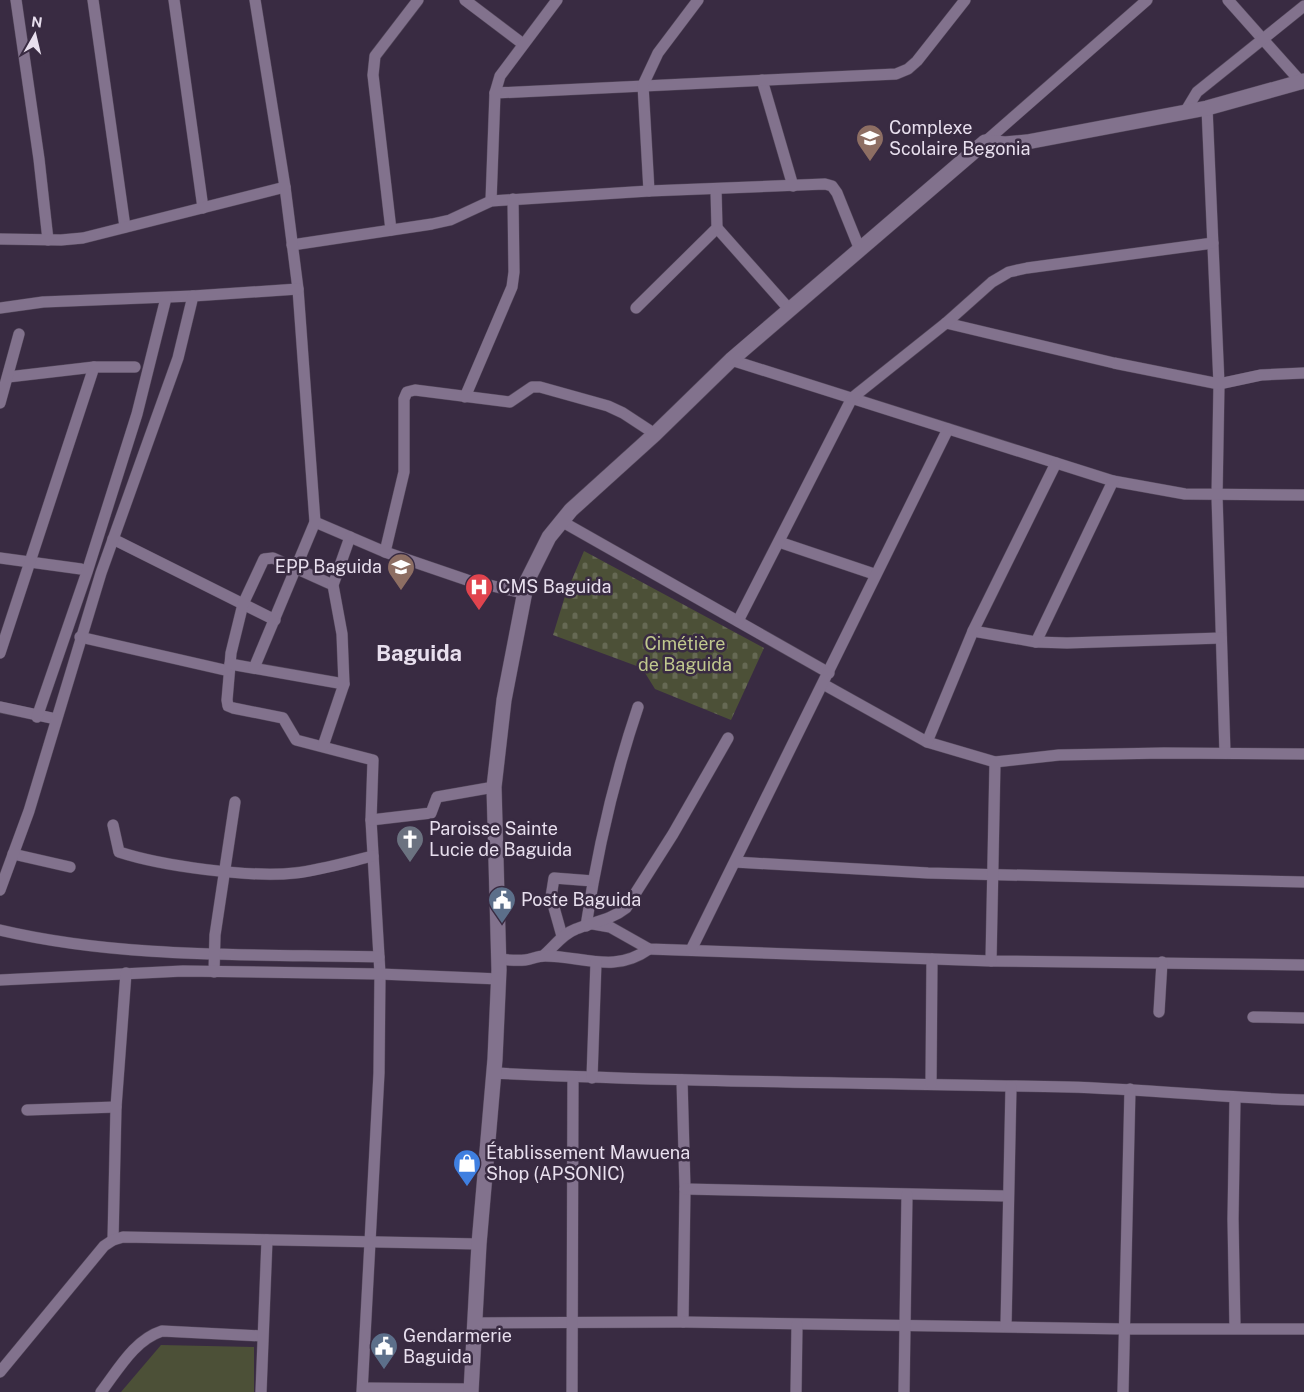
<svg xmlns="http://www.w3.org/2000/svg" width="1304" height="1392" font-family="'Public Sans',sans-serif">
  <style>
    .cemetery { fill: url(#cemetery-stones) }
    .park { fill: #4c5037 }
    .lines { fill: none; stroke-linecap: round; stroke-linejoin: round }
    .street-casing { stroke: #54485b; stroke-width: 12 }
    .secondary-casing { stroke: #54485b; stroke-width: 16 }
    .street { stroke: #82728d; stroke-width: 11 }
    .secondary { stroke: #82728d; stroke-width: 15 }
    .labels { text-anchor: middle; stroke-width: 5; stroke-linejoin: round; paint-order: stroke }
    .poi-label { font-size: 18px; fill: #e8dfee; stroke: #392b42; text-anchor: start }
    .park-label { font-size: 18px; fill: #c0c88e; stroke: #392b42 }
    .district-label { font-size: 22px; font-weight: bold; fill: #e8dfee; stroke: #392b42 }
  </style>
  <defs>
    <pattern id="cemetery-stones" width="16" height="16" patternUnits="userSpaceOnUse" patternTransform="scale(1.25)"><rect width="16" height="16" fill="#4c5037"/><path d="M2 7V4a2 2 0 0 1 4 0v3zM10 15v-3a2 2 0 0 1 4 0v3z" fill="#666954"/></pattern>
  </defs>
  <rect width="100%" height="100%" fill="#392b42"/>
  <path class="cemetery" d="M584 551 764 648 731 720 655 689 642 668 553 635 565 596Z"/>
  <path class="park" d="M161 1345 254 1347V1392H121Z"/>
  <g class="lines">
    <g class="street-casing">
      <g id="street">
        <path d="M16 0 39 159 48 240"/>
        <path d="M93 0 125 227"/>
        <path d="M174 0 203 208"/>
        <path d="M465 0 523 44"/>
        <path d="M1228 0 1301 82"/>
        <path d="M762 80 793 186"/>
        <path d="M495 93 896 74 908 69 917 61 965 0"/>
        <path d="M1207 108 1219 384 1217 496 1225 753"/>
        <path d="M1185 112 1197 92 1304 6"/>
        <path d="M985 142 1147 0"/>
        <path d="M649 191 643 85 658 53 698 0"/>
        <path d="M491 201 495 93 500 76 557 0"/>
        <path d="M717 228 789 309"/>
        <path d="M391 230 373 75 375 56 418 0"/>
        <path d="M0 239 61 240 83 238 285 187"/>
        <path d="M292 245 432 224 450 220 491 201 649 191 825 184 832 186 837 193 860 250"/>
        <path d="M0 308 43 302 193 296"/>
        <path d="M636 308 717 228 716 190"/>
        <path d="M946 323 1114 363 1219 384 1261 375 1304 373"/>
        <path d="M731 360 1113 481 1185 494 1304 495"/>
        <path d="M8 377 94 367"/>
        <path d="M465 397 512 287 514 272 513 199"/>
        <path d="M0 403 19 334"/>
        <path d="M561 521 829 673"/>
        <path d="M315 522 385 552 467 580 523 593"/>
        <path d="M113 539 275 620"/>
        <path d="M779 542 874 574"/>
        <path d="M385 552 404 472V399L407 392 415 390 510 402 532 387H540L608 406 623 413 655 434"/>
        <path d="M0 558 81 569"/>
        <path d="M333 585 273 558 264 559 243 604 231 653 227 700 228 706 233 708 283 718 296 740 373 760 371 820 380 974 379 1073 362 1392"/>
        <path d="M738 621 852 398 946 323 992 282 1009 272 1027 268 1213 243"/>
        <path d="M973 631 1036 642 1067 643 1221 638"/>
        <path d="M80 637 229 671"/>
        <path d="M1036 642 1113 481"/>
        <path d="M0 653 94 367H135"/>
        <path d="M230 664 344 684"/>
        <path d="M254 668 315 522 298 289 285 187 255 0"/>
        <path d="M823 684 927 742 995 762 1059 755 1164 753 1304 754"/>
        <path d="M0 707 56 719"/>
        <path d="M37 717 87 572 137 414 166 298"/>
        <path d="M927 742 973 631 1056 463"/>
        <path d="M323 746 344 684 342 634 333 585 350 537"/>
        <path d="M371 820 431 813 437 797 494 787"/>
        <path d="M113 825 119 852C162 866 250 878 295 873 321 870 348 862 373 856"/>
        <path d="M13 854 70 867"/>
        <path d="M735 862 928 873 1304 882"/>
        <path d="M0 890 29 811 101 573 178 358 193 296 298 289"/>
        <path d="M593 924 610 927 649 949 991 961 1304 965"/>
        <path d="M586 926C597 852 614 778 638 707"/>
        <path d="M0 930C123 959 254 954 379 957"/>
        <path d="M562 936 551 897 554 878 593 881"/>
        <path d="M691 950 948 429"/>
        <path d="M543 956C554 947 562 934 576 929 593 922 611 920 626 908L673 834 728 738"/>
        <path d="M498 959C507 960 517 961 525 960 532 959 538 956 544 956 583 956 614 974 649 949"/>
        <path d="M991 961 995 762"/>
        <path d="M214 972 215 935 235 802"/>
        <path d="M0 980 183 971 380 974 499 979"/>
        <path d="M1159 1012 1162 962"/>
        <path d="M1253 1017 1304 1018"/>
        <path d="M494 1073C685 1082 877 1083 1068 1087 1147 1089 1225 1098 1304 1100"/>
        <path d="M592 1078 596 962"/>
        <path d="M682 1080 685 1189 683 1322"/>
        <path d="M931 1084 932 959"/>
        <path d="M1235 1098 1233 1219 1235 1328"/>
        <path d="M27 1110 116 1107"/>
        <path d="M685 1189 1007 1196"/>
        <path d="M113 1240 116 1107 126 973"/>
        <path d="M475 1323 683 1322 1124 1329H1304"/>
        <path d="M1006 1326 1011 1087"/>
        <path d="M0 1372 104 1246 113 1240 123 1237 479 1244"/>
        <path d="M363 1388 471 1389"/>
        <path d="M101 1392C118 1370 134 1340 162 1331L262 1336"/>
        <path d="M261 1392 267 1240"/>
        <path d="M572 1392 573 1077"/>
        <path d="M796 1392 797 1325"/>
        <path d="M904 1392 907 1195"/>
        <path d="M1123 1392 1130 1089"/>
      </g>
    </g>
    <g class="secondary-casing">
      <path id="secondary" d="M471 1392 479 1244 495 1059 499 970 494 787 504 700 527 581 549 537 571 510 655 434 731 360 985 142 1005 144 1027 142 1207 108 1304 81"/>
    </g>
    <use href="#street" class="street"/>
    <use href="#secondary" class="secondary"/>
  </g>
  <defs>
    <g id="school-pin" transform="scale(1.4375)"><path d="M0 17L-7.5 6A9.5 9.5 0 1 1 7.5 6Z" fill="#8d6e63" stroke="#392b42"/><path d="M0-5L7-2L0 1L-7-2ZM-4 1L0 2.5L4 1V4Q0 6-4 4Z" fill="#fff"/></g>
    <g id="hospital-pin" transform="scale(1.4375)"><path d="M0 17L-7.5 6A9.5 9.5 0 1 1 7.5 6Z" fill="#e0444e" stroke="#392b42"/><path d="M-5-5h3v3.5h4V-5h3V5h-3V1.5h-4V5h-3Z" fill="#fff"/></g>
    <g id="church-pin" transform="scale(1.4375)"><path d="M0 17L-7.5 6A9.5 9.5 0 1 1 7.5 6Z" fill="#6b7280" stroke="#392b42"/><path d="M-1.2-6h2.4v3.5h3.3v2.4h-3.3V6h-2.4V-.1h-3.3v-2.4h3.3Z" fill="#fff"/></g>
    <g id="civic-pin" transform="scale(1.4375)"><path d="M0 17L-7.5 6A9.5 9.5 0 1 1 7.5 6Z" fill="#5c6f8a" stroke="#392b42"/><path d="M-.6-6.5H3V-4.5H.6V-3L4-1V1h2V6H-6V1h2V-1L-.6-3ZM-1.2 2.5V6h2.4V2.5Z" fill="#fff"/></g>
    <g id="shop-pin" transform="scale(1.4375)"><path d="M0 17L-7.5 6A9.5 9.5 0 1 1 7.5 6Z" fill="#3f7fe0" stroke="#392b42"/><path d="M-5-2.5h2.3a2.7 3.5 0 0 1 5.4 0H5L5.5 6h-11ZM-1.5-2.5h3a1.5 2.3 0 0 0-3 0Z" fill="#fff"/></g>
  </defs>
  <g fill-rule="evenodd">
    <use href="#school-pin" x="870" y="138"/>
    <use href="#school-pin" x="401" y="567"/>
    <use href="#hospital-pin" x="479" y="587"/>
    <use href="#church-pin" x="410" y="839"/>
    <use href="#civic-pin" x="502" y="900"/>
    <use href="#shop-pin" x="467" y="1163"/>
    <use href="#civic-pin" x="384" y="1346"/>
  </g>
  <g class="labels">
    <g class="poi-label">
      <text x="889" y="134">Complexe<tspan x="889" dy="21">Scolaire Begonia</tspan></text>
      <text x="382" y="573" text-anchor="end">EPP Baguida</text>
      <text x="498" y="593">CMS Baguida</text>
      <text x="429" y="835">Paroisse Sainte<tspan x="429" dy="21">Lucie de Baguida</tspan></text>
      <text x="521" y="906">Poste Baguida</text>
      <text x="486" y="1159">Établissement Mawuena<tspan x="486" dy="21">Shop (APSONIC)</tspan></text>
      <text x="403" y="1342">Gendarmerie<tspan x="403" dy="21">Baguida</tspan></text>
    </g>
    <g class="park-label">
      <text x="685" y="650">Cimétière<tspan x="685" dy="21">de Baguida</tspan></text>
    </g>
    <g class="district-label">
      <text x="419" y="661">Baguida</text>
    </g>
  </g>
  <g transform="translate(35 35) rotate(8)" stroke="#392b42" stroke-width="4" paint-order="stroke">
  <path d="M0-4L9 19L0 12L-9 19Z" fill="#e8dfee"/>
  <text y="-8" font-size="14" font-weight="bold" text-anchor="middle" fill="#e8dfee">N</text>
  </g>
</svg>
